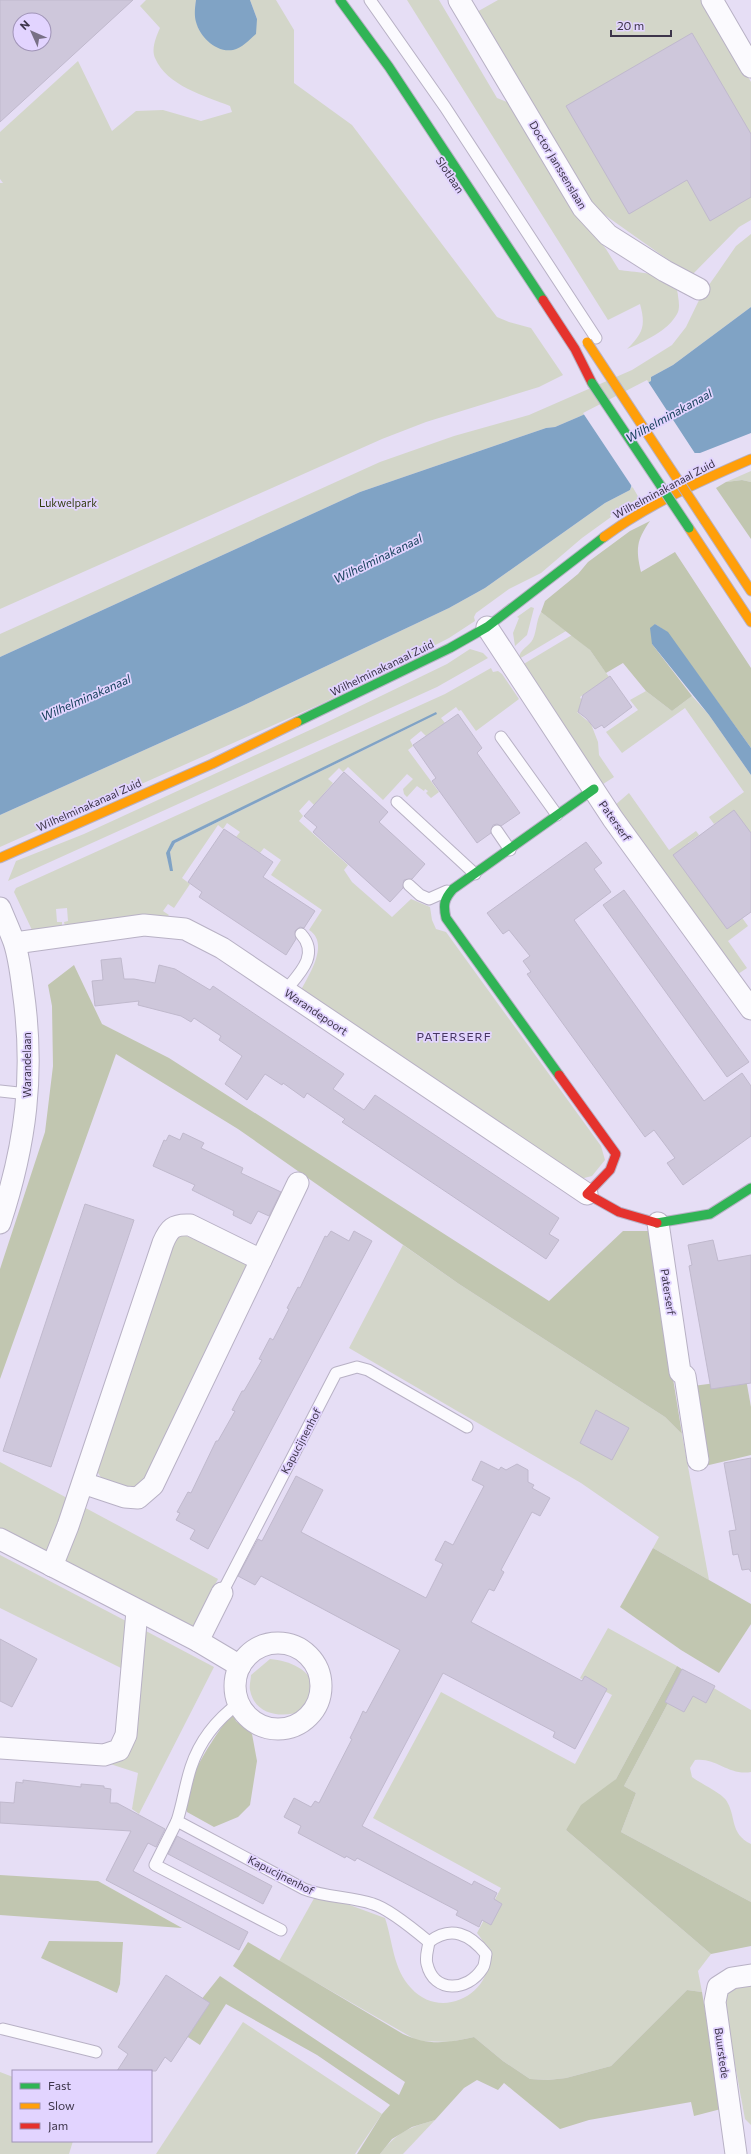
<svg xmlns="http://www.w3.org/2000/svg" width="751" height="2154" font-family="Commissioner,sans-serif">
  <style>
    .green { fill: #d3d6c9; fill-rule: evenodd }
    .forest { fill: #c1c6b0 }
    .water { fill: #80a3c5 }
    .pier { fill: #e6def5 }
    .building { fill: #cec7db; stroke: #c0b9cd; fill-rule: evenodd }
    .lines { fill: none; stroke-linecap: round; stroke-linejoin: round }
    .lane-casing { stroke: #b8b1c5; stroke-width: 13 }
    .street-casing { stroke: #b8b1c5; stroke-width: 23 }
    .fast-casing { stroke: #b8b1c5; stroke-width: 11 }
    .slow-casing { stroke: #b8b1c5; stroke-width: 11 }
    .jam-casing { stroke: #b8b1c5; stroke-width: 11 }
    .lane { stroke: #fbfafe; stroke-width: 11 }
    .street { stroke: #fbfafe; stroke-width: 21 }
    .fast { stroke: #30b455; stroke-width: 9 }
    .slow { stroke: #ff9f0a; stroke-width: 9 }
    .jam { stroke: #e5322d; stroke-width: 9 }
    .fast-bridge-casing { stroke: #b8b1c5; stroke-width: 11; stroke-linecap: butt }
    .slow-bridge-casing { stroke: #b8b1c5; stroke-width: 11; stroke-linecap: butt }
    .fast-bridge { stroke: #30b455; stroke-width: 9 }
    .slow-bridge { stroke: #ff9f0a; stroke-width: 9 }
    .labels { text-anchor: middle; stroke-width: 3.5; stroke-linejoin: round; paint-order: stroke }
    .street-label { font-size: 11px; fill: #3d354a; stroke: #e2d4ff }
    .park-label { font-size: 11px; fill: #323c0f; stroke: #e2d4ff }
    .water-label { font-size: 12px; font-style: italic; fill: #103c57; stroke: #e2d4ff }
    .neighbourhood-label { font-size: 12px; letter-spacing: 1px; fill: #463561; stroke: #e2d4ff }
  </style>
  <rect width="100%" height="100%" fill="#e6def5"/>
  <g class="green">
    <path d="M146 0H196C194 22 197 33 215 46L257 19 250 0H276L294 30V83L352 125 497 317 509 322 531 328 563 375 539 387 426 422 382 439 0 609V183H3L0 179V132L78 61 112 131 136 111 163 110 201 121 232 112 230 106C205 96 167 86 155 58 151 49 156 37 160 28L140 6Z"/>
    <path d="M407 0H439L497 98 507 102 573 209 606 249 619 270C632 272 661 273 670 280 675 284 678 291 678 296 679 302 680 309 677 314 668 331 643 342 627 349 643 333 646 326 640 304L608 320Z"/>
    <path d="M498 0H704L751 82V220L739 227 691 276 595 208 475 13Z"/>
    <path d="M751 234V307L673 365 651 377V381L583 415 555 427 546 428 360 492 0 657V634L380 462 454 436 529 415 632 370 672 345 686 327 701 296 716 275 736 246Z"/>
    <path d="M751 471V482L742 480 726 482Z"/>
    <path d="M632 486 639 498 610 515 611 517 582 538 541 573 509 589 476 613 474 617 475 621 449 638 323 703 0 847V815L240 707 449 608 485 588 605 503 630 490Z"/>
    <path d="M531 607 534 608 527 635 515 646 513 633 519 618 517 617Z"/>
    <path d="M541 612 566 631 519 659C519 649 529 647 533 639 537 630 536 621 541 612Z"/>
    <path d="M572 635 590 650 609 677 580 697 581 699 583 698 580 712H577L591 724 598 742 599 755 614 777 600 786 522 665Z"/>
    <path d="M470 649 483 653 488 658 437 687 8 881 16 861 84 834 323 724 447 664Z"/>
    <path d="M491 668 493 672 498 671 502 674 519 699 476 731 461 710 459 711 456 707 441 718 445 723 426 736 421 731 410 740 413 746 408 750 439 792 431 798 426 793 428 791 425 789 424 791 417 786 407 797 404 794 403 789 413 779 407 774 383 800 348 767 343 772 339 768 328 779 333 783 314 805 309 800 299 811 303 816 299 821 348 865 344 870 352 882 392 917 411 899 430 907 432 920 436 929 446 932 601 1146 605 1160 592 1176 580 1179 301 990C309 975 330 943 309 930L322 910 271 875 281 860 264 848 260 853 236 837 240 832 227 823 223 829 218 825 182 878 190 884 174 908 168 904 163 911 169 915 166 918 65 926 64 922 68 921 67 908 56 909 57 922H62V926L32 930 14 892 16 888 445 694ZM437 714 175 843 170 852 172 871 167 858 172 841Z"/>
    <path d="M646 691 672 711 692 696 709 715 751 775V853L725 817 714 824 709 817 744 792 685 708 622 753 606 732 638 710 630 700Z"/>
    <path d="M629 793 669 850 696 831 699 835 688 843 748 926 728 941 747 968 735 976 614 806Z"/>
    <path d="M181 1234 216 1247 250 1267 143 1485 135 1490 102 1479 93 1465 171 1240Z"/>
    <path d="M403 1245 459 1284 665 1417 682 1434 709 1580 653 1548 659 1537 581 1483 349 1348Z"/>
    <path d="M0 1462 69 1499 55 1540 46 1552 0 1528Z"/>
    <path d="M80 1505 218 1579 191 1631 63 1561Z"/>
    <path d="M0 1555 126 1621 121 1668 0 1608Z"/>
    <path d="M608 1628 677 1666 616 1779 603 1790 566 1830 711 1954 698 1971 702 1992 687 1990 611 2066 566 2078 548 2080 530 2079 503 2061 474 2037 450 2042 418 2041 279 1961 317 1893 385 1918C393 1942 393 1969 411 1988 448 2029 515 1977 477 1933L501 1888 373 1818 441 1692 575 1764 612 1695 580 1678Z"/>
    <path d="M144 1630 214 1667 139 1814 132 1809 138 1773 107 1763H110Z"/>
    <path d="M270 1659C290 1661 311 1669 315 1690L303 1711C283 1718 255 1716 250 1690 249 1686 251 1679 251 1675Z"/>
    <path d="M685 1671 751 1710V1772C729 1776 716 1757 695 1760L690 1768 692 1777C700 1783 721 1793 726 1800 737 1817 729 1833 751 1844V1902L621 1832 636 1793 624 1786Z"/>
    <path d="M751 1984V2125L745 2119 721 1989Z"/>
    <path d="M243 2022 382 2114 355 2154H156Z"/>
    <path d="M0 2072 13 2077V2141H73L69 2154H0Z"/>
    <path d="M435 2120 403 2154H380C397 2132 408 2128 435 2120Z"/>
  </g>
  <g class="forest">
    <path d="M742 480 751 482V539L716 488 726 482Z"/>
    <path d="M650 521C636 541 636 549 641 572L675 552 751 668V748L667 632 655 624 652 644 692 696 672 711 646 691 623 663 606 673 590 650 541 612 545 601 578 574 588 562 630 531Z"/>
    <path d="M74 965 102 1024 169 1058 549 1301 623 1231H649L682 1434 665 1417 459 1284 238 1129 116 1054 0 1379V1269L45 1132 53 1066 52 1006 48 985Z"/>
    <path d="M746 1379 751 1407V1455L705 1466 693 1386Z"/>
    <path d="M653 1548 751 1604V1624L719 1673 681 1650 620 1607Z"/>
    <path d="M677 1666 685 1671 624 1786 636 1793 621 1832 751 1902V1946L711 1954 566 1830 581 1805 616 1779Z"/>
    <path d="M232 1713 236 1721 252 1734 257 1761 250 1805 238 1817 214 1827 187 1812C181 1783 215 1736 232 1713Z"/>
    <path d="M0 1875 98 1881 182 1928 0 1915Z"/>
    <path d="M49 1941 123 1942 120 1984 117 1993 41 1958Z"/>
    <path d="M248 1942 403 2034C428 2046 448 2043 474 2037L503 2061 530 2079 548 2080 566 2078 611 2066 687 1990 702 1992 721 2109 694 2116 691 2102 589 2120 560 2129 504 2083 498 2090 477 2080 464 2088 435 2120 412 2127 392 2139 380 2154H357L382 2114 390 2105 317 2055 226 2004 200 2045 177 2030 220 1976 399 2095 405 2082 233 1966Z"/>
  </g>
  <g class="water">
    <path d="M196 0H250L257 19 256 34C249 40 242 48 233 50 216 53 200 37 196 22 194 15 195 7 196 0Z"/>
    <path d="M751 307V433L700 453H694L632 484 630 490 605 503 485 588 449 608 240 707 0 815V657L360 492 546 428 555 427 583 415 651 381V377L673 365Z"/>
    <path d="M655 624 668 632 751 748V775L709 715 652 644 650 628Z"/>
    <path d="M436 712 437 714 175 843 170 852 173 871H170L166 853 172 841Z"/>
  </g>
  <path class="pier" d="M647 380 696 455 634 486 633 488 583 413Z"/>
  <g class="building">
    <path d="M0 0H133L0 122ZM20 20H44V44H20Z"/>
    <path d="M692 33 751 134V197L710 221 687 180 629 214 566 106Z"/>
    <path d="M610 676 632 707 604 728 602 725 595 729 586 718 578 712 583 695Z"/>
    <path d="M458 714 482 748 477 753 520 813 501 826 497 824 493 825 491 833 477 843 432 781 436 778 413 745Z"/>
    <path d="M344 772 388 812 379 822 425 864 412 879 404 880 403 888 390 902 313 832 317 827 304 816Z"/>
    <path d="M734 810 751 833V912L727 929 673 855Z"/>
    <path d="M224 829 273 862 263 877 315 911 304 928 300 927 295 931 296 939 286 955 199 897 202 892 188 882Z"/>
    <path d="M586 842 602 863 594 869 611 892 574 920 704 1101 742 1073 751 1086V1136L683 1185 667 1163 675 1158 654 1130 645 1137 527 974 531 972 523 961 530 956 509 930 503 934 487 913Z"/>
    <path d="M624 890 749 1062 727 1077 603 905Z"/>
    <path d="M121 958 124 979H134L155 983 159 965 175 969 210 990 213 986 344 1074 333 1089 364 1110 375 1095 559 1218 549 1234 559 1240 546 1259 342 1122 345 1119 307 1093 304 1098 283 1083 282 1085 265 1074 247 1100 225 1084 242 1056 219 1040 221 1036 194 1018 191 1022 181 1016 138 1005 139 1001 95 1006 92 981 103 980 101 960Z"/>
    <path d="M183 1133 204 1143 201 1148 243 1168 241 1173 281 1192 269 1216 258 1211 251 1224 233 1215 234 1211 192 1190 195 1185 153 1166 164 1140 166 1141 169 1135 180 1140Z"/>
    <path d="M85 1204 134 1220 51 1467 3 1451Z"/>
    <path d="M331 1231 349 1241 354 1231 372 1241 208 1549 190 1539 195 1530 176 1520 180 1513 177 1512 188 1492 191 1493 216 1441H218L235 1411 232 1410 242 1391H244L262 1360 259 1359 270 1338 273 1340 289 1309 287 1308 298 1287 300 1288 325 1236 327 1237Z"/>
    <path d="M713 1240 718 1261 751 1255V1383L711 1389 689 1266 692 1265 688 1245Z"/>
    <path d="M596 1410 629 1428 612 1460 580 1443Z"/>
    <path d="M751 1458V1572L749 1569 742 1570 738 1554 733 1555 729 1531 736 1530 724 1463Z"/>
    <path d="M481 1461 499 1470 501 1467 506 1470 517 1464 528 1470V1482L534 1485 532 1488 550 1498 540 1516 532 1512 501 1570 504 1572 494 1591 489 1589 471 1622 582 1681 585 1676 607 1689 575 1749 553 1737 555 1732 443 1673 362 1826 472 1885 474 1881 497 1893 494 1899 502 1904 491 1925 482 1920 479 1927 456 1915 458 1911 357 1858 355 1861 346 1856 345 1858 298 1833 301 1826 284 1817 294 1798 311 1807 315 1801 319 1803 352 1739 350 1738 359 1720 363 1711 366 1713 400 1650 261 1576 255 1585 238 1576 258 1539 262 1541 296 1476 323 1490 301 1532 426 1598 443 1564 435 1560 445 1541 453 1545 484 1486 472 1480Z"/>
    <path d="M0 1639 37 1659 12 1707 0 1701Z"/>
    <path d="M682 1669 715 1686 706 1703 693 1696 684 1712 665 1702Z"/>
    <path d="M23 1780 81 1787V1784L104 1786V1788L111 1789 110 1803H117L165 1829 156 1847 148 1843 133 1871 248 1932 239 1950 106 1880 131 1831 0 1823V1802L14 1803 16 1782 23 1783Z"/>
    <path d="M177 1836 272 1886 263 1904 168 1854Z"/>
    <path d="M166 1975 210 2003 171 2062 165 2057 156 2071H117L128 2054 118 2047Z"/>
  </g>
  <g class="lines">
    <g class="lane-casing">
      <g id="lane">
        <path d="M370 0 445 107 596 338"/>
        <path d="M501 737 557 815"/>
        <path d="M397 802 475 874"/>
        <path d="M497 831 510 850"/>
        <path d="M409 885 420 895 429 899 447 891"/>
        <path d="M285 991C299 974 320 955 301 934"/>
        <path d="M0 1091 28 1094"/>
        <path d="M222 1593 336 1373 357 1367 368 1370 467 1427"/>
        <path d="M239 1703C216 1720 200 1740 191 1767 185 1785 183 1803 177 1821L304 1889C326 1898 351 1896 373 1904 387 1908 417 1932 429 1942 428 1949 425 1957 427 1964 434 1994 468 1991 482 1969 485 1966 485 1959 486 1954 470 1934 451 1925 429 1942"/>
        <path d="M177 1821 155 1865 281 1930"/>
        <path d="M3 2029 96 2052"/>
      </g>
    </g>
    <g class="street-casing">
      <g id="street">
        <path d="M459 0 583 208 608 235 665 271 699 289"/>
        <path d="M712 0 751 67"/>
        <path d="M487 627 613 819 751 1009"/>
        <path d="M0 908C5 920 10 931 14 942 19 957 21 974 23 990 35 1073 26 1144 0 1223"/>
        <path d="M15 943 144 925 185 929 222 948 587 1194"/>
        <path d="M658 1223 680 1372 685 1376 698 1460"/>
        <path d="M83 1483 125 1497 138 1498 153 1485 298 1183"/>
        <path d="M0 1539 198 1641 240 1666"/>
        <path d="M52 1566 68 1526 163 1243C169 1229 173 1224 190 1225L261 1260"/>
        <path d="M198 1641 222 1593"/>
        <circle cx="278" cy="1686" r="43"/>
        <path d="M0 1748 104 1755 119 1750 126 1735 137 1611"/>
        <path d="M736 2154 715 2002 718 1987 732 1978 751 1975"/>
      </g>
    </g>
    <g class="fast-casing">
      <g id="fast">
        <path d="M340 0 389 67 543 300"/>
        <path d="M297 722 450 648 487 627 604 537"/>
        <path d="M559 1075 446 918C443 905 444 899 453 889L594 789"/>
        <path d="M657 1223 710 1214 751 1188"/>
      </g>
    </g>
    <g class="slow-casing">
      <g id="slow">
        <path d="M705 521 751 591"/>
        <path d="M689 528 751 622"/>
        <path d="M604 537C649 504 700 481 751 459"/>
        <path d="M0 858 212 764 297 722"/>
      </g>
    </g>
    <g class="jam-casing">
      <g id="jam">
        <path d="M543 300 575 349 592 383"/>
        <path d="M559 1075 616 1154 610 1170 587 1194 619 1212 657 1223"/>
      </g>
    </g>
    <use href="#lane" class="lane"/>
    <use href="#street" class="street"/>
    <use href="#fast" class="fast"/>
    <use href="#slow" class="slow"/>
    <use href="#jam" class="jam"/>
    <g class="fast-bridge-casing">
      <path id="fast-bridge" d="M592 383 689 528"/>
    </g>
    <g class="slow-bridge-casing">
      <path id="slow-bridge" d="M587 342 705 521"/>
    </g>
    <use href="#fast-bridge" class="fast-bridge"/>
    <use href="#slow-bridge" class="slow-bridge"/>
  </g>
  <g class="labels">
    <g class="street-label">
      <text transform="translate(558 165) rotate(59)" y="4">Doctor Janssenslaan</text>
      <text transform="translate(450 175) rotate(56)" y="4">Slotlaan</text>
      <text transform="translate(664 489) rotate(-28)" y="4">Wilhelminakanaal Zuid</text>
      <text transform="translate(382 668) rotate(-26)" y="4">Wilhelminakanaal Zuid</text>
      <text transform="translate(89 805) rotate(-24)" y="4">Wilhelminakanaal Zuid</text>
      <text transform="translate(615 821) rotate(55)" y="4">Paterserf</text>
      <text transform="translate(316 1012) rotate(34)" y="4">Warandepoort</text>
      <text transform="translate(27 1065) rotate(-90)" y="4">Warandelaan</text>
      <text transform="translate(668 1292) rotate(81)" y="4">Paterserf</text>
      <text transform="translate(301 1441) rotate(-62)" y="4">Kapucijnenhof</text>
      <text transform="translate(281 1875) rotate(27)" y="4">Kapucijnenhof</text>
      <text transform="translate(722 2053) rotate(82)" y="4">Buurstede</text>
    </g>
    <g class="park-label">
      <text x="68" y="507">Lukwelpark</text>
    </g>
    <g class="water-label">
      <text transform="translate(669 416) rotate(-29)" y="4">Wilhelminakanaal</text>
      <text transform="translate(378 559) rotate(-26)" y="4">Wilhelminakanaal</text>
      <text transform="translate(86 698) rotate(-24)" y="4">Wilhelminakanaal</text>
    </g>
    <g class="neighbourhood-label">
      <text x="454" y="1041">PATERSERF</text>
    </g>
  </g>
  <rect x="12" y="2070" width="140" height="72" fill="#e2d4ff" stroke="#a094b7"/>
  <rect x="20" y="2083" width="20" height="6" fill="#30b455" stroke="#a094b7"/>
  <text x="48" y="2090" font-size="12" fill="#3d354a">Fast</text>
  <rect x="20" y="2103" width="20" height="6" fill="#ff9f0a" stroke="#a094b7"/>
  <text x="48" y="2110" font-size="12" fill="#3d354a">Slow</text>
  <rect x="20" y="2123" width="20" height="6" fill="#e5322d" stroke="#a094b7"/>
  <text x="48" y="2130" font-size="12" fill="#3d354a">Jam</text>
  <g transform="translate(32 32) rotate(315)"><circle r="19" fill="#e2d4ff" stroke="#a094b7"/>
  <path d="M0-3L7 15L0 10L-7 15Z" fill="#787086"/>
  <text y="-6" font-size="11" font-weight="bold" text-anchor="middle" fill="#3d354a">N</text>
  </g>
  <path d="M611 30v6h60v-6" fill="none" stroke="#3d354a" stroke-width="2"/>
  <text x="617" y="30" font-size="12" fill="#3d354a" stroke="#e2d4ff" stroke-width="3" paint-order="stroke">20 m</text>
</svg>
